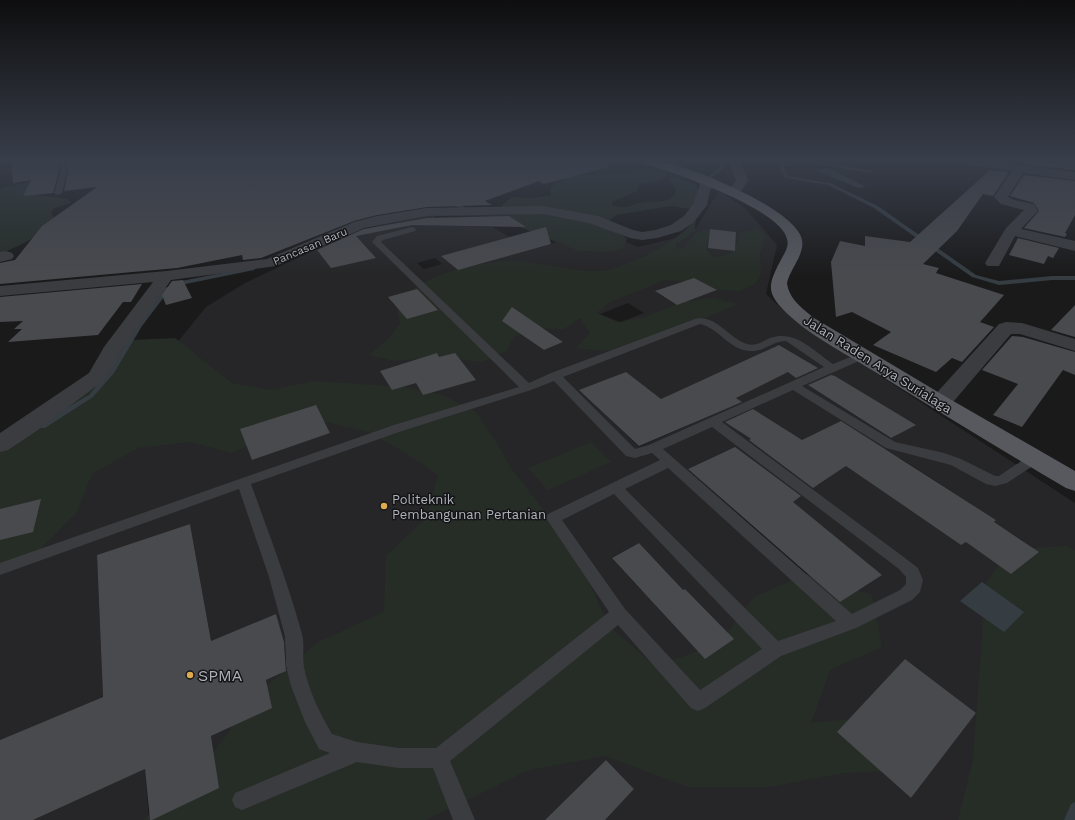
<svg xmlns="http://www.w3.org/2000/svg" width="1075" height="820" font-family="'Work Sans',sans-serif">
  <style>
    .built { fill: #262628; fill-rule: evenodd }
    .green { fill: #262d27 }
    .water { fill: #353d43 }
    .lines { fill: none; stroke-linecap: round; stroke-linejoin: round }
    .stream { fill: #353d43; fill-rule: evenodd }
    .building { fill: #494a4e }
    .lane { fill: #3b3c40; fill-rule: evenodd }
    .street { fill: #3b3c40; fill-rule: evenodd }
    .primary { fill: #57595f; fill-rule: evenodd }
    .poi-dot { fill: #deaa4f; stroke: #151517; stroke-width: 1.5 }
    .labels { text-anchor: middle; stroke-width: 3; stroke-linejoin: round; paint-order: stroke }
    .far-street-label { font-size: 11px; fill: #aeb2ba; stroke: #151517 }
    .street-label { font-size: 13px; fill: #aeb2ba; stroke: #151517 }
    .poi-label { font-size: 13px; fill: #aeb2ba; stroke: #151517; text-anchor: start }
    .near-poi-label { font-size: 16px; fill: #aeb2ba; stroke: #151517; text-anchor: start }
  </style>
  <rect width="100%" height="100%" fill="#1a1a1b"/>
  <g class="built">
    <path d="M719 191 745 208 777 245 766 294 793 319 1075 503V640L971 820H605L634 789 606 760 545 820H152L219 788 211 736 272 708 266 680 291 669 276 615 211 641 190 524 97 555 103 697 0 740V540L141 387 206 307 245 283 355 231 429 215 528 212 585 225 638 247 692 234ZM435 216 510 217 532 232 510 237 492 227 434 225ZM710 229 736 232 735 250ZM547 231 562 241 458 270 445 259ZM435 258 442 264 424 269 417 263ZM694 278 717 290 677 305 656 292ZM628 303 644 313 598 331 583 321ZM533 321 563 342 544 350 514 329ZM779 345 808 362 698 416 670 395ZM835 376 915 425H916L890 438 811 387ZM655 395 691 424 639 447 606 415ZM316 405 330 433 252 459ZM734 428 844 467 818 485ZM728 450 881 575 838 603 688 469ZM900 458 996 520 961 545 865 479ZM1008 531 1039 552H980ZM639 543 668 574 641 590 612 558ZM685 589 734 639 705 659 656 606ZM905 659 976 713 911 798 838 733Z"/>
    <path d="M145 769 149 820H33Z"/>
  </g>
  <g class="green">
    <path d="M664 171 667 174C659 182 650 182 639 184L637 191 612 202V205C629 211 631 203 646 202 658 201 666 204 675 194L676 189 670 181 673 176 696 185 698 192 695 229 694 232 676 244V248L681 249C691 242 697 226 711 231L706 249 714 258 732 253 738 242 739 233 757 228 766 236 760 253 761 273 756 283 740 291 714 290 692 282 665 280 608 303 597 313 619 322 644 317 686 301 712 298 738 304 634 348 607 351 576 348 590 333 580 318 564 329 536 328 514 337 506 351 483 362 439 357 395 361 369 355 387 340 400 324C400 320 397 313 398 309 406 277 482 261 510 261 541 261 571 273 601 271 625 269 683 240 694 219L691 209 671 206 616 215 608 222 627 239 623 249 603 252 579 251 510 223 504 214 502 205 512 197 533 198 551 195 550 187 570 176Z"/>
    <path d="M37 181 35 191 39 195 68 199 71 203 54 208 51 214 55 218C47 232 16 249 0 253V188Z"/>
    <path d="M175 338 232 383 270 390 316 381 404 387 443 395 476 412 494 438 511 468 563 535 586 574 608 625 655 666 719 644 754 597 806 574 872 595 882 647 830 670 811 723 900 714 920 770 843 773 770 787H688L605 756 529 770 426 820H143L196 776 255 696 318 642 384 612 386 556 426 518 438 475 404 452 368 432 324 422 277 434 231 453 190 442 138 448 92 474 77 512 31 559 0 574V442L106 366 133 340Z"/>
    <path d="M591 442 611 462 548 490 528 468Z"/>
    <path d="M1068 546 1075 550V820H958L973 760 986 582 1011 549Z"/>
  </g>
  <g class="water">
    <path d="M828 168 866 187 858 188 815 170Z"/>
    <path d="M982 582 1024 612 1004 632 960 601Z"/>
  </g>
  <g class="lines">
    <g class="stream">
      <path d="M714 161H718L723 163 724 168 703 184 701 193 698 194 700 183 720 168V165Z"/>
      <path d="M796 161H801L783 167 788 176 830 183 878 206 976 275 999 281 1052 276H1075V280H1052L999 285 972 277 874 208 828 185 785 178 779 166Z"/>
      <path d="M446 202H450L467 208 465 209 446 204Z"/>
      <path d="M252 267 255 269 254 270 176 286 173 284 176 282Z"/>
      <path d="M167 287 170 289 142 326 114 373 93 397 45 428H39L38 426 39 424 89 395 109 371 136 326 165 288Z"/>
      <path d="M1075 802V820H1064L1071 804Z"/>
    </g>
  </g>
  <g class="building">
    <path d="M11 161H57L59 171 53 193 23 196 31 180 13 183Z"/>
    <path d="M65 161H607L608 167 544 184 539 181 485 201 492 205 427 207 377 215 354 221 261 258 243 260 242 255 177 268 0 284V263L15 260 42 226 97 187 64 191 68 171Z"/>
    <path d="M1022 161H1075V170L1023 164Z"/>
    <path d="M990 170 1009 172 993 196 983 194 957 231 923 264 939 268 936 273 1004 295 980 322 994 327 962 362 952 358 936 372 873 345 891 332 852 312 836 317 831 262 840 241 865 246V236L910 242Z"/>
    <path d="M1024 175 1075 181V215L1065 233 1067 234 1065 237 1024 228 1039 211 1034 203 1010 196Z"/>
    <path d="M509 216 526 227 412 225 356 236 376 258 331 268 317 250 364 229 427 218Z"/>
    <path d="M546 227 551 244 458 270 441 256Z"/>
    <path d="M710 229 736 232 735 251 708 248Z"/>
    <path d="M1018 238 1059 248 1053 258 1048 256 1044 264 1009 255Z"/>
    <path d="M694 278 717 290 677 305 655 291Z"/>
    <path d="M183 280 192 298 166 305 162 295 172 281Z"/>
    <path d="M142 284 131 302H123L98 335 8 342 22 329H14L23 321 0 322V297Z"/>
    <path d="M417 289 438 310 407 319 388 297Z"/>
    <path d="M1075 305V337L1051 330Z"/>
    <path d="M512 307 563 342 544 350 502 321Z"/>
    <path d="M1012 336 1023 337 1075 352V375L1063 370 1022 427 993 415 1018 384 982 370Z"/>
    <path d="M779 345 818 368 796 378 788 372 736 398 742 402 639 446 579 390 626 372 661 399Z"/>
    <path d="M437 353 439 357 455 353 476 380 423 395 416 383 392 390 380 371Z"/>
    <path d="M831 375 835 376 916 425 891 438 808 385Z"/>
    <path d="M316 405 330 433 252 460 240 429Z"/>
    <path d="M753 409 802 440 841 421 996 520 994 522 1039 552 1011 574 966 542 961 545 846 466 813 488 749 440 751 439 725 422Z"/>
    <path d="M735 447 801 496 793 502 882 575 840 602 688 469Z"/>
    <path d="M41 499 33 532 0 540V509Z"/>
    <path d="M190 524 211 641 276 614 284 642 286 671 266 680 272 708 211 736 219 788 152 820H150L145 769 33 820H0V740L103 697 97 555Z"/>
    <path d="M639 543 683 590 685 589 734 639 705 659 612 558Z"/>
    <path d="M905 659 976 713 911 798 837 732Z"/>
    <path d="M606 760 634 789 605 820H545Z"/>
  </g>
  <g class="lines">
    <g class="lane">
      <path d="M58 161H64L67 171 62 193 58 195 54 193 61 171Z"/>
      <path d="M802 161H816L872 171 869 173Z"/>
      <path d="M412 227 416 229 415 231 383 240 381 242 529 383 551 373 695 319C716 314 729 339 747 344 755 347 763 341 770 338 795 329 814 351 833 364L858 354H866L867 356 866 358 802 386 895 442 944 453 961 459 995 476H999L1029 456H1039L1041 459 1039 462 1007 483 995 486 986 484 951 465 886 448 793 390 722 422 909 561 918 568 923 580 920 592 912 600 856 628 781 656 705 708 698 711 691 708 618 625 450 761 475 820H453L433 768H399L357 762 242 810 235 807 232 800 235 793 330 753 319 749 305 722 291 686 286 666 285 636 269 577 239 489 0 575V563L394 425 519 387 372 242 377 236ZM700 324C719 328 729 350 750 351 763 352 773 341 786 341L824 367 649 445 635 449 563 377ZM554 381 626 456 635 458 652 453 660 460 548 514 546 518 609 612 436 748H399L357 742 332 734C320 713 309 692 304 667 302 656 305 645 302 634 288 583 269 534 251 484L402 431 531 390ZM712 427 899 569 906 577V584L900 590 852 614 663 449ZM668 468 836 621 778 641 625 489ZM614 494 762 649 700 690 625 609 562 520Z"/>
    </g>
    <g class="street">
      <path d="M728 161H740L748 180 739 195 734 196 728 192 736 180Z"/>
      <path d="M962 161H989L1075 172V180L1023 173 1008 197 1014 200 1034 204 1038 211 1021 229 1075 241V251L1015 236 999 266H987L985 263 1006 228 1024 210 1001 204 994 197 1012 171 968 165Z"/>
      <path d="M710 177 716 181 710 190 707 205 694 222 681 231 657 238 642 240 630 238 589 223 543 214 427 216 364 228 276 266 171 280 121 351 114 366 103 381 35 432 8 450 0 452V433L89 373 104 347 153 282 0 296V286L166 271 267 259 354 222 377 216 427 208 543 206 598 216 633 230 642 232 655 230 671 225 684 216 693 204 698 190 706 178Z"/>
      <path d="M6 251 12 253 14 256 12 259 0 262V252Z"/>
      <path d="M1006 322 1022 323 1075 339V351L1020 334H1011L948 408 940 410 932 408 929 403 932 398 999 324Z"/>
    </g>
    <path class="primary" d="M641 161C647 160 654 160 659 161 689 166 797 209 802 240 805 254 790 269 787 283 789 299 802 308 814 318L948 398 1075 471V491L1066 488C1002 450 939 412 875 372 848 355 816 339 792 318 764 293 767 286 783 256 786 251 789 245 787 239 780 208 672 172 643 163Z"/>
  </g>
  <linearGradient id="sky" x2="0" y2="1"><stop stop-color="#0e0e0f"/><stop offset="0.58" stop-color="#383e4a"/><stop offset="1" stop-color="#383e4a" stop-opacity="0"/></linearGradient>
  <rect width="1075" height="276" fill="url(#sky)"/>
  <g class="poi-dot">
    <circle cx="384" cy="506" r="4"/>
    <circle cx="190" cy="675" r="4"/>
  </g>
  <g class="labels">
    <g class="far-street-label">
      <text transform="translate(310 246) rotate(-23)" y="4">Pancasan Baru</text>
    </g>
    <g class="street-label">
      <text transform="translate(878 364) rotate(32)" y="5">Jalan Raden Arya Surialaga</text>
    </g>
    <g class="poi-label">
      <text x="392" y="504">Politeknik<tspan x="392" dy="15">Pembangunan Pertanian</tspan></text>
    </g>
    <g class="near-poi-label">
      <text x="198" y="681">SPMA</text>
    </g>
  </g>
</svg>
